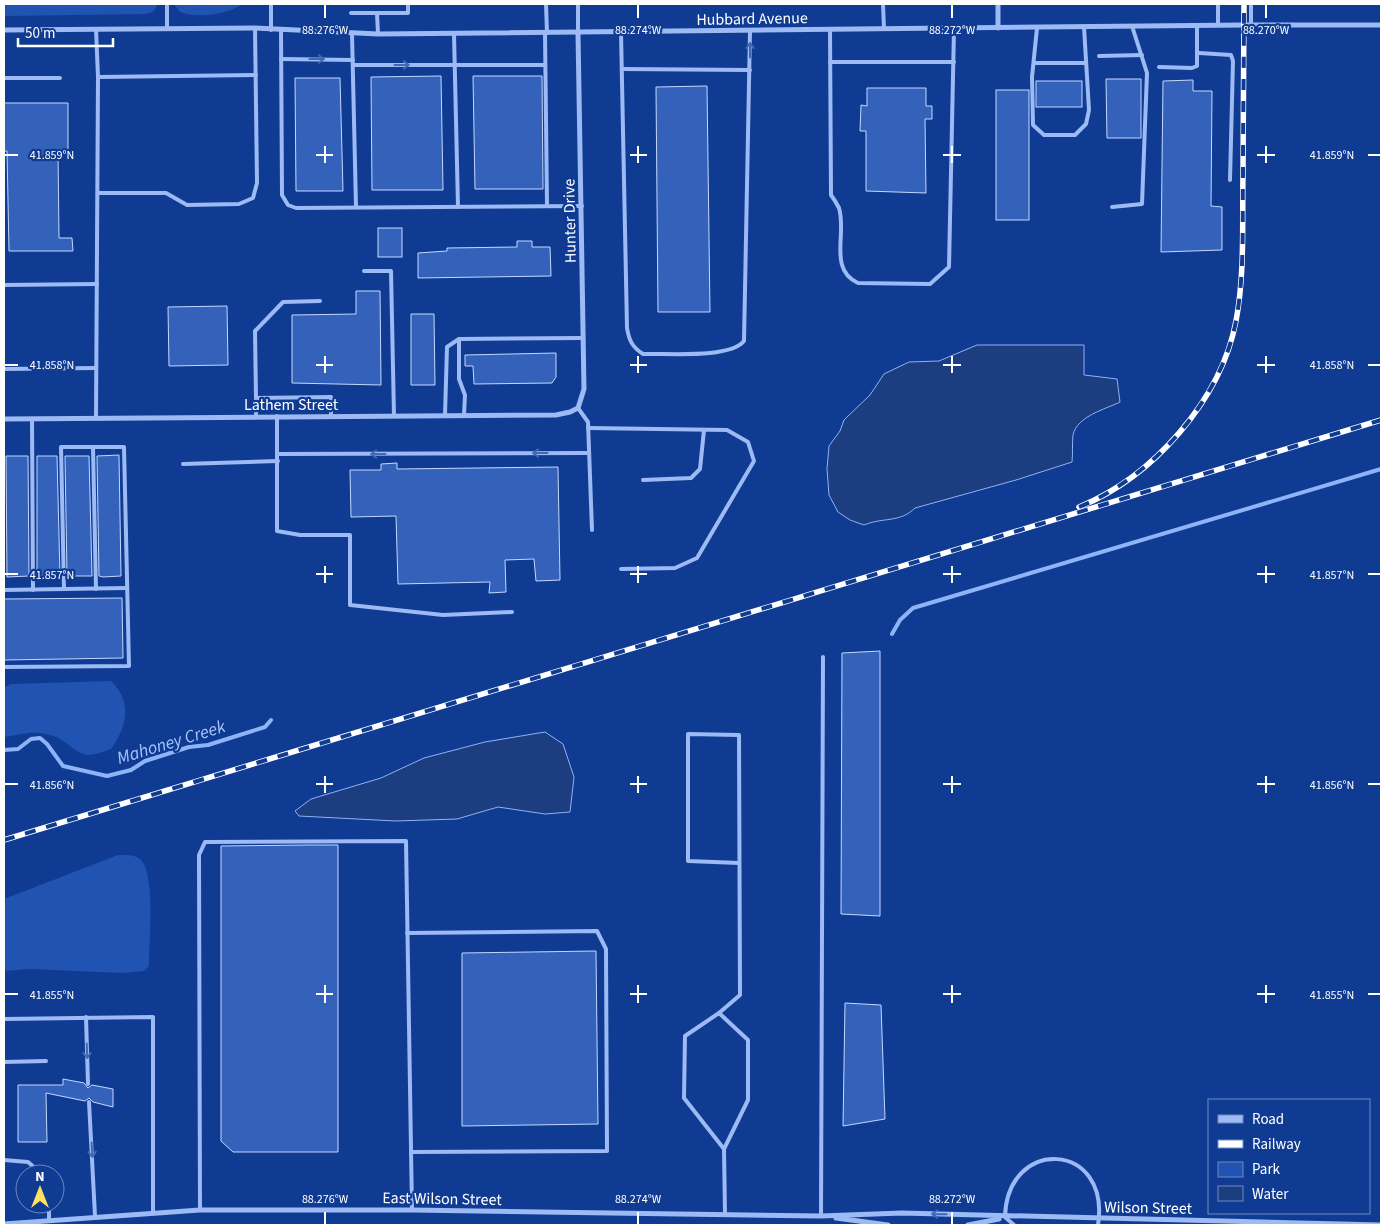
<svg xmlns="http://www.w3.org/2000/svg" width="1385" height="1229" font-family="'Source Sans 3',sans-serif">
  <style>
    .green { fill: #2153b2 }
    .water { fill: #1c3d7f; stroke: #8eb3f7 }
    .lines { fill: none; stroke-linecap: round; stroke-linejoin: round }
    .stream { stroke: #8eb3f7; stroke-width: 4 }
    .building { fill: #3462ba; stroke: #c4d8fe }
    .service { stroke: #9cbaf3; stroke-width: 4 }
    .minor { stroke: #9cbaf3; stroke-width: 5 }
    .rail-casing { stroke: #fff; stroke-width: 5.5 }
    .rail { stroke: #103b93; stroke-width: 4; stroke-dasharray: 11; stroke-linecap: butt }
    .oneway { stroke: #4167b5 }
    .ticks { fill: none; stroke: #fff; stroke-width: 2 }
    .labels { text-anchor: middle; stroke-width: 4.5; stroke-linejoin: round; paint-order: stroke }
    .street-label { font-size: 16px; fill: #fff; stroke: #103b93 }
    .water-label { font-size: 18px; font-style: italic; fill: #a8c5fa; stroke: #103b93 }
    .ticks-label { font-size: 12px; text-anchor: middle; fill: #fff; stroke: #103b93; stroke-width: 4.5; stroke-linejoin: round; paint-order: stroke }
  </style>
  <rect width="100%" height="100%" fill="#103b93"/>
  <g class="green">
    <path d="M4 4H158L153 12 146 14 4 16Z"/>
    <path d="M174 4H243C228 14 198 19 180 12Z"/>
    <path d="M111 681C133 702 127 727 111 749 105 751 95 755 88 755 75 754 65 738 50 735 32 730 21 735 4 737V687L12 684Z"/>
    <path d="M118 855C125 855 134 854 140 859 156 872 149 945 149 966L144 971 122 973 29 969 4 971V899Z"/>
  </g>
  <g class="water">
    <path d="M977 345H1084V375L1117 379 1120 402C1106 409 1077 416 1073 435 1072 443 1073 453 1072 462L1016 480 915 508C900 523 883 517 864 525L850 520 838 512 829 495 827 469 829 446 840 431 844 420 870 395 884 374 909 362 939 361Z"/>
    <path d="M545 732 563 744 574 777 570 812 545 814 498 807 457 819 396 821 299 816 295 811 311 799 381 778 424 758 485 742Z"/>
  </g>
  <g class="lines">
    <g class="stream">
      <path d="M892 634 900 620 913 608 1381 469"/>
      <path d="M4 750 18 749 31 739 40 738 47 744 63 766 107 776 131 770 145 761 189 747 208 745 265 727 271 720"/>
    </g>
  </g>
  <g class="building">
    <path d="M441 76 443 190H372L371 77Z"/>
    <path d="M473 76H542L543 189H475Z"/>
    <path d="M295 78H340L343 191H296Z"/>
    <path d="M1106 79H1141V138H1107Z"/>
    <path d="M1193 80V91H1212L1211 206 1222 207V250L1161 252 1163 81Z"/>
    <rect x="1036" y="81" width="46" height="26"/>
    <path d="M707 86 710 312H658L656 87Z"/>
    <path d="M867 88H926V106H932V119H925L926 193 866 191V131H860L861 105 867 106Z"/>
    <rect x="996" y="90" width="33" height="130"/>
    <path d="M4 103H68V150H58L59 238H72L73 251H9L7 151H4Z"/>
    <rect x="378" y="228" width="24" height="29"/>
    <path d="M517 241H532V247H550L551 276 418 278V253L447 251V248L517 247Z"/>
    <path d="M356 291H380L381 385 292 383V315L356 314Z"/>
    <path d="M227 306 228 365 169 366 168 307Z"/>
    <path d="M411 314H434L435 385H411Z"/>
    <path d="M556 353V377L552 383 474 384 473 366H465V355Z"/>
    <path d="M119 455 121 576 103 577 99 576 97 456Z"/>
    <path d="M6 456H28L29 576 7 577Z"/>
    <path d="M37 456H57L60 576H37Z"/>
    <path d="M65 456H89L92 576H67Z"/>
    <path d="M397 463V469L558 467 560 580 536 581 534 559 505 560 506 592 489 593 490 582 398 584 396 516 351 517 350 470H381V464Z"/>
    <path d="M122 598 123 658 4 660V599Z"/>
    <path d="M880 651V916L841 914 842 653Z"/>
    <path d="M309 845H338V1152H233L221 1141V846Z"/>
    <path d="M596 951 598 1124 462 1126V953Z"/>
    <path d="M845 1003 881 1005 885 1119 843 1126Z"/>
    <path d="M63 1079 84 1083 88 1088 92 1085 113 1089V1107L93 1102 89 1098 85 1101 46 1093 47 1142H18V1085H63Z"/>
  </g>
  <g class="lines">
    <g class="service">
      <path d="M167 4V28"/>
      <path d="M271 4V30"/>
      <path d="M546 4 547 33"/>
      <path d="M883 4 884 29"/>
      <path d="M1251 4V25"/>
      <path d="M351 13H408V4"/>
      <path d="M377 13 378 34"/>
      <path d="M1218 25V4"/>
      <path d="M1037 28 1032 77 1033 125 1044 135H1075L1086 124 1089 110 1084 27"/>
      <path d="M96 29 98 77 96 418"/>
      <path d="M281 30 282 195 288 205 296 208 582 206"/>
      <path d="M830 30 831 195C834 199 837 204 839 208 847 234 828 269 858 283L930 284 949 267 954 29"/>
      <path d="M621 32 627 328C629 340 632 347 643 354 667 353 729 359 744 341L750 31"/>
      <path d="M545 33 547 206"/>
      <path d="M578 33V4"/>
      <path d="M352 34 356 207"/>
      <path d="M454 34 458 207"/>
      <path d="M1199 53 1231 55 1233 61 1230 180"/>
      <path d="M1099 56 1142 55"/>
      <path d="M281 59 353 60"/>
      <path d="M830 62H954"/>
      <path d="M1034 63H1086"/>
      <path d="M353 65H545"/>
      <path d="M1159 67 1192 68 1197 66V25"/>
      <path d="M622 69 750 70"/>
      <path d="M98 77 256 75"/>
      <path d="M4 78H60"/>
      <path d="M98 193H166L187 205 239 204 253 198 257 183 255 28"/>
      <path d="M1112 207 1142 204 1147 73 1132 26"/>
      <path d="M364 271H391L394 416"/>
      <path d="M4 285 97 284"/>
      <path d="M459 339V379L465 395 464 415"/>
      <path d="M4 369 96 368"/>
      <path d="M256 398 255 331 283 302 320 301"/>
      <path d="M578 408 588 422 592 530"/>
      <path d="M445 415 447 347 459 339 583 338"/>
      <path d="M277 416V531L300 535H350V605L443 615 512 612"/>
      <path d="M256 417V398L331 397V416"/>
      <path d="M32 419 33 590"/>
      <path d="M588 428 727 430 748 442 754 461 697 558 675 568 621 569"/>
      <path d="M93 447 96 589"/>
      <path d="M278 454 589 453"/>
      <path d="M183 464 278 461"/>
      <path d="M643 480 691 478 700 469 704 430"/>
      <path d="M4 590 127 588"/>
      <path d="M4 667 129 666 124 447H61L64 589"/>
      <path d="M407 933 597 931 606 949 607 1151 411 1152"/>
      <path d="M719 1013 740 995 739 735 688 734V861L739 863"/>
      <path d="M86 1017 88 1084"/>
      <path d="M4 1019 153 1017V1212"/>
      <path d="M4 1062 46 1061"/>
      <path d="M89 1102 95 1216"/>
      <path d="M724 1149 748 1100V1040L719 1013 685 1036 684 1098 724 1149 725 1214"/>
      <path d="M4 1160 28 1162 42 1174"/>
      <path d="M49 1204V1220"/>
      <path d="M200 1210 199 855 205 842 406 841 412 1210"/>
      <path d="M821 1216 823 657"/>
      <path d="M1014 1225 1005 1217C1007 1136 1111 1141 1098 1225"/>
    </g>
    <g class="minor">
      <path d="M998 4V28"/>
      <path d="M4 30 255 28 378 34 1244 25H1381"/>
      <path d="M4 419 556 415 570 412 578 408 584 389 578 33"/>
      <path d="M836 1218 888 1225"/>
      <path d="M4 1224 200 1210H412L821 1216 902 1213 1381 1225"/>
      <path d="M968 1225 999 1219"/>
    </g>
    <g class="rail-casing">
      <g id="rail">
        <path d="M1079 507C1153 477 1221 400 1236 321 1245 273 1242 223 1243 174 1243 117 1244 60 1244 4"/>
        <path d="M4 840 1381 420"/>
      </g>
    </g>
    <use href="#rail" class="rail"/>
  </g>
  <defs><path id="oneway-shaft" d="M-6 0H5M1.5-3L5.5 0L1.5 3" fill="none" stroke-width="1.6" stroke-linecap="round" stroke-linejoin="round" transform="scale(1.25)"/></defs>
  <g class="oneway">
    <use href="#oneway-shaft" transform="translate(750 50) rotate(-90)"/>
    <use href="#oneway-shaft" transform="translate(317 59)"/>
    <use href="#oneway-shaft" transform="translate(402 65)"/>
    <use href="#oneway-shaft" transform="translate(540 453) rotate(180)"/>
    <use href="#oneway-shaft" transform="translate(378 454) rotate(180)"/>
    <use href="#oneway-shaft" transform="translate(87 1051) rotate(88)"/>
    <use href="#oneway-shaft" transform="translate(92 1150) rotate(87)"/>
    <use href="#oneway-shaft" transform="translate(939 1214) rotate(-179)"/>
  </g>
  <path class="ticks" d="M325 5V18M638 5V18M952 5V18M1266 5V18M325 146V163M638 146V163M952 146V163M1266 146V163M5 155H18M316 155H333M630 155H647M943 155H961M1257 155H1275M1368 155H1380M325 356V373M638 356V373M952 356V373M1266 356V373M5 365H18M316 365H333M630 365H647M943 365H961M1257 365H1275M1368 365H1380M325 566V583M638 566V583M952 566V583M1266 566V583M5 574H18M316 574H333M630 574H647M943 574H961M1257 574H1275M1368 574H1380M325 776V793M638 776V793M952 776V793M1266 776V793M5 784H18M316 784H333M630 784H647M943 784H961M1257 784H1275M1368 784H1380M325 985V1003M638 985V1003M952 985V1003M1266 985V1003M5 994H18M316 994H333M630 994H647M943 994H961M1257 994H1275M1368 994H1380M325 1212V1224M638 1212V1224M952 1212V1224"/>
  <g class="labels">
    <g class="street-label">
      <text transform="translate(752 18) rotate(-1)" y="6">Hubbard Avenue</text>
      <text transform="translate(569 221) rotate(-91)" y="6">Hunter Drive</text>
      <text x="291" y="410">Lathem Street</text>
      <text transform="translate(442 1198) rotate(1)" y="6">East Wilson Street</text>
      <text transform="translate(1148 1207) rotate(1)" y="6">Wilson Street</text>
    </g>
    <g class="water-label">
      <text transform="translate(171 742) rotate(-17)" y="6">Mahoney Creek</text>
    </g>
  </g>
  <g class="ticks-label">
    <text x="325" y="34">88.276°W</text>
    <text x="638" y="34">88.274°W</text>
    <text x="952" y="34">88.272°W</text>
    <text x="1266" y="34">88.270°W</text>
    <text x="52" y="159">41.859°N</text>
    <text x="1332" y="159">41.859°N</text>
    <text x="52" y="369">41.858°N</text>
    <text x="1332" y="369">41.858°N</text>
    <text x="52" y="579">41.857°N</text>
    <text x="1332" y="579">41.857°N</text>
    <text x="52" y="789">41.856°N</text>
    <text x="1332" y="789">41.856°N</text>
    <text x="52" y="999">41.855°N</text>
    <text x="1332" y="999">41.855°N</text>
    <text x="325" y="1203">88.276°W</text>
    <text x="638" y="1203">88.274°W</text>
    <text x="952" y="1203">88.272°W</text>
  </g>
  <rect width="1385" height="1229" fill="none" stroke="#ffffff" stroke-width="10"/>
  <rect x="1208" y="1099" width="162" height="115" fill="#103b93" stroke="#7089be"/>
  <rect x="1218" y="1115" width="25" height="8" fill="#9cbaf3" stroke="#7089be"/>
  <text x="1252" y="1124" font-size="15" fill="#ffffff">Road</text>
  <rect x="1218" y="1140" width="25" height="8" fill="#ffffff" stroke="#7089be"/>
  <text x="1252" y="1149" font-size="15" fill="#ffffff">Railway</text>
  <rect x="1218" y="1162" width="25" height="15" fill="#2153b2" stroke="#7089be"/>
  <text x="1252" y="1174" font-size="15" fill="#ffffff">Park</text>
  <rect x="1218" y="1186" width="25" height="15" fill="#1c3d7f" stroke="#7089be"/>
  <text x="1252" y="1199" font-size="15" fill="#ffffff">Water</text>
  <g transform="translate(40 1189)"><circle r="24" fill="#103b93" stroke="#7089be"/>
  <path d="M0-4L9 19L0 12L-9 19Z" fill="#ffe25f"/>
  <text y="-8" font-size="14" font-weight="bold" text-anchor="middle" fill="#ffffff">N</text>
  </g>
  <path d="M18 38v8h95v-8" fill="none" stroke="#ffffff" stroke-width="2.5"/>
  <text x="25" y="38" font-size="15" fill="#ffffff" stroke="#103b93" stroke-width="4" paint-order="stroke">50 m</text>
</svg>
